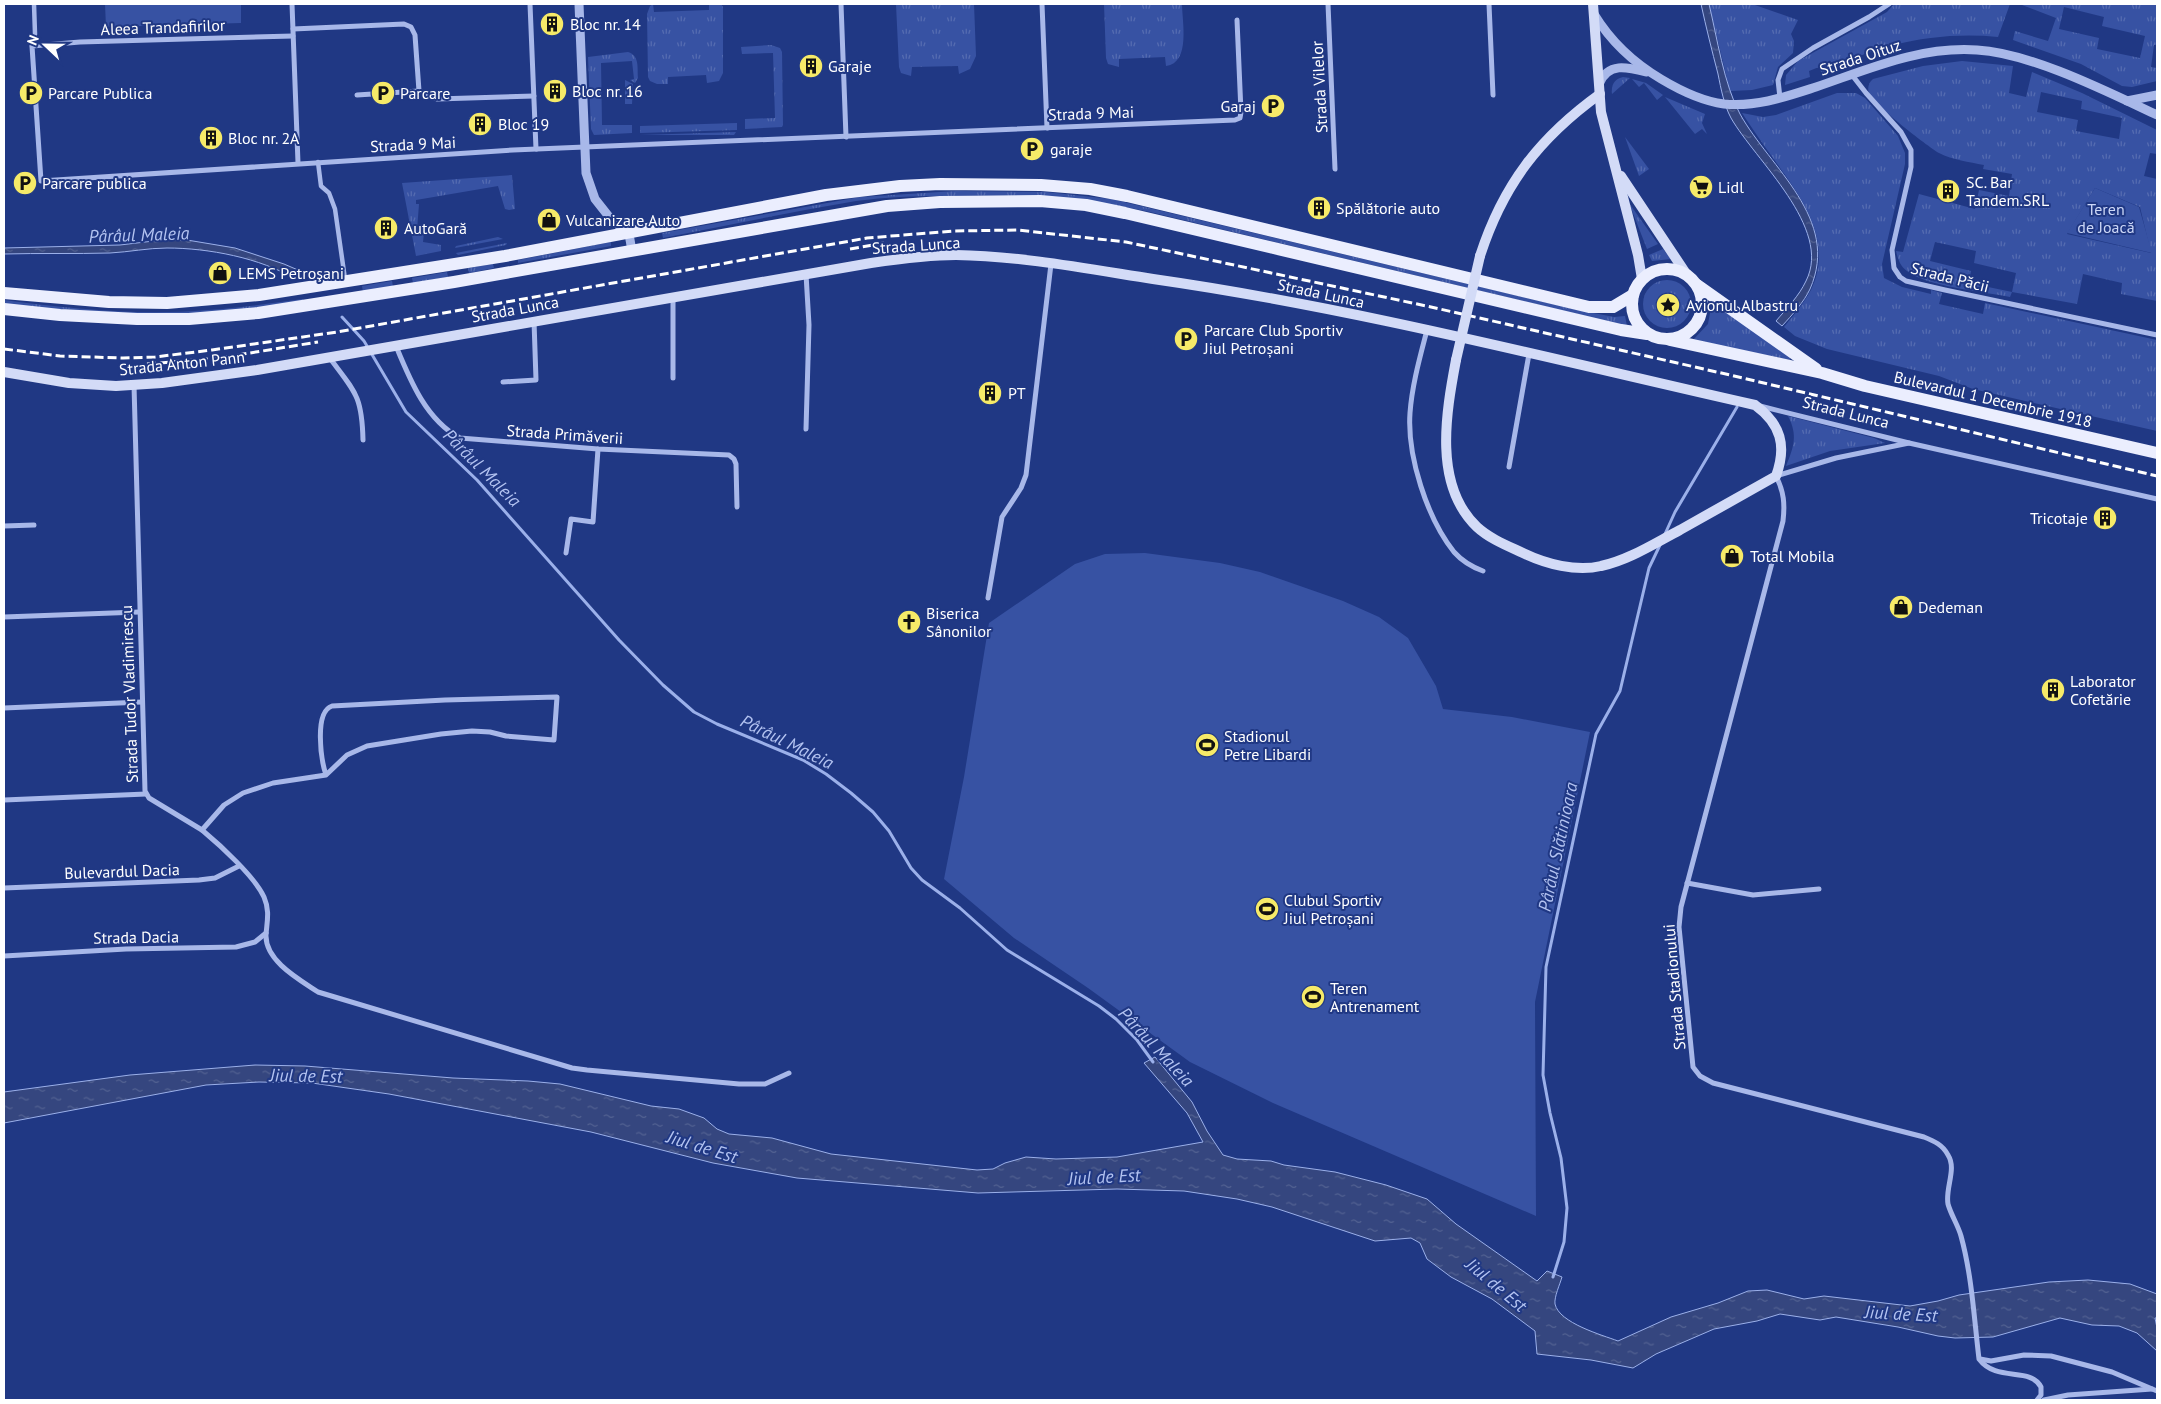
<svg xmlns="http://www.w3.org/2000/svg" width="2161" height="1404" font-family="'PT Sans',sans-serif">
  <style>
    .grass { fill: url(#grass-tufts); fill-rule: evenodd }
    .park { fill: #3752a3 }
    .water { fill: url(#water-ripples); stroke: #9bb0ea }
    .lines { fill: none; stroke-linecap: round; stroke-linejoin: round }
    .stream { stroke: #9bb0ea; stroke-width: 3 }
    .pedestrian { stroke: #a8b8e9; stroke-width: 4.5 }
    .minor { stroke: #a8b8e9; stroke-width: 5 }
    .tertiary { stroke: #a8b8e9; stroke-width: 9 }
    .secondary { stroke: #d3dbf7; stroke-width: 10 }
    .primary { stroke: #ebeefe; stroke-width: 12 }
    .rail { stroke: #fff; stroke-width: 3; stroke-dasharray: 9 4; stroke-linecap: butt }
    .secondary-bridge { stroke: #d3dbf7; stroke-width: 10 }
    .labels { text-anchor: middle; stroke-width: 4; stroke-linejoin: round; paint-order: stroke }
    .poi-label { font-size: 16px; fill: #fff; stroke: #203884; text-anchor: start }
    .street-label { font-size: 16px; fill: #fff; stroke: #203884 }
    .park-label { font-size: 16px; fill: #ccd7f7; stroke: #203884 }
    .water-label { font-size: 18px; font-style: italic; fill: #b3c3f1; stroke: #203884 }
  </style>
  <defs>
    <pattern id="grass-tufts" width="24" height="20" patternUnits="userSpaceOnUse" patternTransform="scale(1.25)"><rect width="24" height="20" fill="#3752a3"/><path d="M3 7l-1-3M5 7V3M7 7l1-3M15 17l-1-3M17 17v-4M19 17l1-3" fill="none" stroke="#556cb1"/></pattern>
    <pattern id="water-ripples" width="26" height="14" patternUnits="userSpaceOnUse" patternTransform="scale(1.25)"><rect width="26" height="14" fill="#35467f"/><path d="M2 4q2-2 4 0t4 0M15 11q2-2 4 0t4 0" fill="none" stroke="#536292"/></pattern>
  </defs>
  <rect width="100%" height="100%" fill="#203884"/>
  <g class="grass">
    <path d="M653 4 654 12 709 10V4H721L723 7V73L719 81 707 83 706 75 668 77V84H657L650 81 648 77 647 14 650 6Z"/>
    <path d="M896 4H974L976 56 970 69 959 74 958 66 912 67 911 76 901 73 899 67Z"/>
    <path d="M1104 4H1182C1182 21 1191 63 1166 66L1165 57 1119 59V67L1108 64 1106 58Z"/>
    <path d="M1709 4H1752L1798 20 1791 34 1794 41 1793 53 1778 67 1773 85 1752 90 1730 91Z"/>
    <path d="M1894 4H2010L1998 37C1937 31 1875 44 1822 74L1819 67 1809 71 1810 77 1785 85 1786 75 1798 61 1887 12Z"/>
    <path d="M2022 4H2157V45H2154L2151 67 2157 68V81L2132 87 2122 86 2081 64 2013 40 2015 31 2048 41 2056 18 2022 5ZM2064 7 2104 17 2102 26 2145 36 2140 58 2097 49 2099 38 2059 29Z"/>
    <path d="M771 45 780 48 782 52 783 125 782 127 745 129V119L775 118 773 53 742 54 741 47Z"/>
    <path d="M628 52C640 56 637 68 638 78L635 83 630 80 634 79 632 61 601 63 602 125H632V133L594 135 591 129 588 57Z"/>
    <path d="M1962 61 2013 66 2009 93 2026 97 2032 72 2082 93 2157 130V154L2150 153 2144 176 2157 179V301L2121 294 2122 283 2083 274 2077 304 2012 292 2016 273 1974 263 1976 251 1935 242 1930 261 1971 271 1969 283 2012 292 2010 297C1985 292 1925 286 1907 271 1900 266 1898 259 1896 251L1903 252 1919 194 1975 209 1979 190 2009 196 2012 174 1983 169 1984 165C1969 162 1953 160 1939 153 1926 145 1875 106 1869 93 1867 88 1869 82 1873 79L1923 66ZM2041 92 2082 101 2081 109 2122 118 2119 139 2076 131 2078 120 2037 112ZM2095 188 2140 207 2151 253 2067 234Z"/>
    <path d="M1623 77 1630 78 1612 94C1611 85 1614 79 1623 77Z"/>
    <path d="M1632 79 1646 83 1663 95 1657 100 1644 83 1639 87Z"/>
    <path d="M625 80 633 84 632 104H625Z"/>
    <path d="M1837 93H1856L1865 98 1898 136 1905 153V164L1882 264 1884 278 1902 287 1931 294V290L1942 293 1939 304 1983 314 1985 303 2157 340V431L1973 389 1939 376 1827 349 1795 336 1784 327C1794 315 1804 303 1811 290 1835 240 1800 196 1773 158 1762 143 1752 128 1742 113L1763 117 1776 115Z"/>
    <path d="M1665 97 1705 114 1702 123 1707 134 1702 129 1695 134Z"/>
    <path d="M737 123V130L640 133V126Z"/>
    <path d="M736 132 734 135H640Z"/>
    <path d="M1625 137 1649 169 1639 176Z"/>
    <path d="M512 175 515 209 509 210 505 209 498 186 416 200V204H419L417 230 424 232 423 242 441 245V251L416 256 402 183Z"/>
    <path d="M956 191 1046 192 1111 199 1573 309 1614 317 1625 316 1627 326 1150 212C1081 197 1014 194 943 196 915 196 885 197 856 201 792 212 727 225 663 238L662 233 860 197Z"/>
    <path d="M1629 203 1658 244 1647 249Z"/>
    <path d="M498 237 503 239 455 248 456 246Z"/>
    <path d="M611 242V246L518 263V260Z"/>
    <path d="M507 243 506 245 458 255 456 253Z"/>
    <path d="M1663 249 1671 259 1652 261 1649 255Z"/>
    <path d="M493 264 494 268 469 273 468 268Z"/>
    <path d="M447 272 448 277 413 283 412 278Z"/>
    <circle cx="1667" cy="304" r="24"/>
    <path d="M392 281 393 287 363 292 362 286Z"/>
    <path d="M303 299 304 303 208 314 113 315 4 304V300C71 309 140 316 208 310 240 308 272 303 303 299Z"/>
    <path d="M1712 302 1790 356V360L1693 340 1708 324Z"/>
    <path d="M1788 416 1874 438 1885 443 1830 451 1786 466C1794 447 1798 435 1788 416Z"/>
  </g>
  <g class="park">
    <path d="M105 4H241V23L106 27Z"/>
    <path d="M2095 188 2139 207 2152 253 2067 233Z"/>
    <path d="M1145 553 1220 563 1260 572 1343 601 1379 617 1408 638 1436 686 1443 709 1512 717 1590 732 1535 1002 1536 1216 1273 1103 1190 1062 1088 988 1014 938 944 879 964 777 989 623 1075 564 1105 554Z"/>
  </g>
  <g class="water">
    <path d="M1701 4H1709C1717 37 1724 85 1740 114 1770 168 1841 219 1810 289 1804 302 1792 315 1782 326L1776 321C1787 308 1799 296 1806 281 1833 228 1755 160 1731 118 1724 105 1721 89 1718 74 1712 51 1706 27 1701 4Z"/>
    <path d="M162 240H187L235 248 284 264 298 270 305 276 295 279C261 258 208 248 167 248 148 248 129 252 110 253 75 254 39 253 4 254V248L120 245Z"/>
    <path d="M1155 1057 1192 1102 1207 1131 1223 1155 1237 1159 1271 1161 1284 1165 1335 1172 1386 1185 1427 1199 1456 1224 1537 1281 1547 1271 1562 1277C1560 1284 1554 1297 1555 1304 1559 1323 1602 1335 1618 1341L1671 1317 1718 1303 1748 1291 1767 1290 1804 1299 1824 1296 1910 1306 1938 1301 1959 1295 2049 1282 2088 1280 2130 1284 2157 1294V1318H2155L2157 1328V1351L2137 1333 2119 1326 2092 1325 2060 1318 1993 1337 1955 1338 1938 1336 1898 1327 1836 1317 1820 1320 1780 1314 1757 1321 1714 1329 1656 1354 1633 1368 1591 1360 1537 1354 1535 1331 1492 1299 1451 1277 1427 1259 1420 1243 1411 1238 1375 1241 1272 1207 1237 1199 1184 1191 1117 1189 978 1193 797 1178 713 1163 591 1132 389 1094 312 1083 259 1082 206 1085 4 1123V1092L130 1075 255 1065 305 1066 453 1078 528 1081 560 1084 651 1106 679 1109 704 1118 717 1129 729 1134 772 1138 831 1154 977 1170 993 1169 1005 1163 1026 1157 1056 1159 1117 1157 1203 1142 1187 1113 1144 1063Z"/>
  </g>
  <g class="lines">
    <g class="stream">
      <path d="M342 317 364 341 406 412 477 480 619 640 663 685 694 712 717 724 803 760 826 774 851 793 873 812 889 831 911 868 922 880 960 908 1007 950 1099 1006 1116 1019 1137 1040 1153 1062"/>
      <path d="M1665 534 1675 512 1737 407"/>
      <path d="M1553 1277 1564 1242 1567 1208 1561 1158 1550 1113 1543 1075 1546 967 1596 734 1620 691 1649 568 1660 545"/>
    </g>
    <g class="pedestrian">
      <path d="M32 46 35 34 34 4"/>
      <path d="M318 162 321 186 329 193 335 209 345 279"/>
    </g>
    <g class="minor">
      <path d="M292 4 298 163"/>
      <path d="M530 4 536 149"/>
      <path d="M841 4 846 137"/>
      <path d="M1042 4 1047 128"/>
      <path d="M1328 4 1335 169"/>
      <path d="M1489 4 1493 95"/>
      <path d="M293 29 404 24 411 27 415 35 419 91"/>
      <path d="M293 36 80 42 32 46 41 181 513 150 1235 120 1240 118 1241 112 1237 20"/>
      <path d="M1852 75 1866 93 1901 132 1911 150V167L1892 250 1894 268 1900 277 1906 281 1945 290 2157 335"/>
      <path d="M357 95 419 91 437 99 534 96"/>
      <path d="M1780 98 1778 80 1782 69 1813 48 1869 17 1889 4"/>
      <path d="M1427 330C1420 357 1412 385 1410 413 1407 456 1427 518 1454 552 1462 561 1472 567 1483 571"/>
      <path d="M396 346C410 380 426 420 460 438L598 449 729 455 734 459 736 464 737 507"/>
      <path d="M329 357C355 392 362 395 363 440"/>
      <path d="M673 378V297"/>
      <path d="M503 382 536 380 534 321"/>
      <path d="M134 385 145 791 149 798 202 830 224 805 243 793 273 783 326 775 347 755 367 746 441 734 472 731 490 732 506 736 554 740 557 697 445 700 332 706C314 712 321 760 326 775"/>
      <path d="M1760 406 1909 443 2157 499"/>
      <path d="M806 429 809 325 806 274"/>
      <path d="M1909 443 1836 458 1776 476C1784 492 1785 504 1783 521L1681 907 1679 927 1693 1067 1700 1076 1713 1083 1924 1137C1934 1141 1943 1145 1948 1155 1957 1169 1945 1188 1948 1204 1951 1215 1958 1225 1961 1236 1972 1276 1974 1318 1979 1359 1997 1383 2030 1366 2041 1387V1395L2037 1400"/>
      <path d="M1509 467 1529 354"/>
      <path d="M4 526 34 525"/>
      <path d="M566 553 571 519 593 522 598 449"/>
      <path d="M988 598 1002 517 1021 488 1026 475 1051 264"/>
      <path d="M4 617 139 612"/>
      <path d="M4 708 142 702"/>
      <path d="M4 800 146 794"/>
      <path d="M202 830C220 845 255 877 264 897 270 911 267 921 266 935 265 961 300 980 318 992L572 1068 587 1070 739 1084H765L789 1073"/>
      <path d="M1687 883 1753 895 1819 889"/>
      <path d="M4 888 199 880 215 878 239 866"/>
      <path d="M4 956 126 949 236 947 255 942 266 933"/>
      <path d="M1980 1359 1991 1361 2024 1355 2051 1356 2112 1372 2157 1391"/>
      <path d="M2044 1400 2068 1395 2152 1389"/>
    </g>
    <g class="tertiary">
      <path d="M579 4 586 173 595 199 610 218 629 234 632 251"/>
      <path d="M1594 14C1611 42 1634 63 1661 79 1681 91 1701 101 1724 104 1757 107 1785 97 1816 87 1869 69 1920 46 1977 50 2031 53 2108 92 2157 115"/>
      <path d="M1599 84C1608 62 1627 67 1646 72"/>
      <path d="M2127 101 2157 95"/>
    </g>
    <g class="secondary">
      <path d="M1593 4 1601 112 1638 255 1642 279"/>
      <path d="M1621 176 1687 275"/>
      <path d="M1480 256C1503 185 1539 138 1600 94"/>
      <path d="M4 372 69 383 116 386 162 383 257 370 871 263C899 259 927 255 956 255 1021 256 1089 269 1153 279 1356 308 1555 360 1755 405 1781 424 1787 446 1776 476 1744 494 1712 512 1680 530 1655 543 1629 560 1601 566 1576 572 1546 564 1523 553 1508 546 1490 539 1477 527 1433 485 1446 413 1456 360"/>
    </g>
    <g class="primary">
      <circle cx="1667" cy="304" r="35"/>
      <path d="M1697 285 1816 369"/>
      <path d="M4 293 109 302 167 303 259 295 505 256 826 195 900 186 940 184 1041 185 1090 189 1127 196 1589 307H1613L1633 295"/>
      <path d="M4 309 60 315 137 319H189L258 313 454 282 887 206 940 202 1040 201 1086 205 1125 213 1621 330 1647 334"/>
      <path d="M1670 340 1822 373 1865 386 2157 453"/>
    </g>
    <g class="rail">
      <path d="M850 249 884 243"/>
      <path d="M4 349 60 356 123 358 155 357 212 350 337 332 867 238 954 231 1017 230 1126 242 1431 307 1730 375 2157 476"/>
      <path d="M147 364 219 358 318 342"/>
    </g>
    <path class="secondary-bridge" d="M1456 360 1480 256"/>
  </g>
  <defs>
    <g id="building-disc" transform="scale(1.25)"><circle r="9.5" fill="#f6ea68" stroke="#203884"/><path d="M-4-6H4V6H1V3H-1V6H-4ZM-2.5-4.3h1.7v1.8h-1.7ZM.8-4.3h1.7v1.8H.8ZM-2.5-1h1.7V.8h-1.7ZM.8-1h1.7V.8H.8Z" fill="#111"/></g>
    <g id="parking-disc" transform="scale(1.25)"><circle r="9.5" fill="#f6ea68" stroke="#203884"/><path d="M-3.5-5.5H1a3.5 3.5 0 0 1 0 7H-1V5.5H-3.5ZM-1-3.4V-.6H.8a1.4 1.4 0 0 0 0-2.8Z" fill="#111"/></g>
    <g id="supermarket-disc" transform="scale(1.25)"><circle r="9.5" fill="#f6ea68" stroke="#203884"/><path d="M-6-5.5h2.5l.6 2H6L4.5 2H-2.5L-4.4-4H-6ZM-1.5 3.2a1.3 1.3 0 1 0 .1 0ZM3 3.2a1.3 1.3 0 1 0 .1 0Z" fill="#111"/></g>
    <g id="shop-disc" transform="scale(1.25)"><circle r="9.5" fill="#f6ea68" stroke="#203884"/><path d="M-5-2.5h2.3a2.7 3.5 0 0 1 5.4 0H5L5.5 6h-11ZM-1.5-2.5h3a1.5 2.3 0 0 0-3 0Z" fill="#111"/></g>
    <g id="sight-disc" transform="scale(1.25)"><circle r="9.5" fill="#f6ea68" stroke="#203884"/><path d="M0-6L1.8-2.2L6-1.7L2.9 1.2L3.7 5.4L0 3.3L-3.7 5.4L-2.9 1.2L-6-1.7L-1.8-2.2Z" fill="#111"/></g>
    <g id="church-disc" transform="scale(1.25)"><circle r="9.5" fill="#f6ea68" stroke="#203884"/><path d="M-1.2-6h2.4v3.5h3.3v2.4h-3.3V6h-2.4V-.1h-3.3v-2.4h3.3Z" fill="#111"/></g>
    <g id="stadium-disc" transform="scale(1.25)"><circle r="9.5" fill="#f6ea68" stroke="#203884"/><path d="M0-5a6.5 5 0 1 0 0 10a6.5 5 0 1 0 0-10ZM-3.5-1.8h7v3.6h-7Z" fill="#111"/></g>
  </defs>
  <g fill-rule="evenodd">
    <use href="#building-disc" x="552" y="24"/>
    <use href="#building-disc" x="811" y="66"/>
    <use href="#building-disc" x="555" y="91"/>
    <use href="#parking-disc" x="31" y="93"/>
    <use href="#parking-disc" x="383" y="93"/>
    <use href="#parking-disc" x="1273" y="106"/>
    <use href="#building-disc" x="480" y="124"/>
    <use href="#building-disc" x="211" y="138"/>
    <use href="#parking-disc" x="1032" y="149"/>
    <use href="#parking-disc" x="25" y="183"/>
    <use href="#supermarket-disc" x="1701" y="187"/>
    <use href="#building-disc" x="1948" y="191"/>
    <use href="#building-disc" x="1319" y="208"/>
    <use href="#shop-disc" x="549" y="220"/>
    <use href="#building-disc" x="386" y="228"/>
    <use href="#shop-disc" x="220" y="273"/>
    <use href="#sight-disc" x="1668" y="305"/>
    <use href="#parking-disc" x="1186" y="339"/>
    <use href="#building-disc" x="990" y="393"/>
    <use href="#building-disc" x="2105" y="518"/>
    <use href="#shop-disc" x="1732" y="556"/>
    <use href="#shop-disc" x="1901" y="607"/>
    <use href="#church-disc" x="909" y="622"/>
    <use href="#building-disc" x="2053" y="690"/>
    <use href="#stadium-disc" x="1207" y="745"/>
    <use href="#stadium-disc" x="1267" y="909"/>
    <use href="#stadium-disc" x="1313" y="997"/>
  </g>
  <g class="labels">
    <g class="poi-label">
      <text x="570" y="30">Bloc nr. 14</text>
      <text x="828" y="72">Garaje</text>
      <text x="572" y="97">Bloc nr. 16</text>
      <text x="48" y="99">Parcare Publica</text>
      <text x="400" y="99">Parcare</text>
      <text x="1256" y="112" text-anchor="end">Garaj</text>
      <text x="498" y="130">Bloc 19</text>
      <text x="228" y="144">Bloc nr. 2A</text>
      <text x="1050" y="155">garaje</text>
      <text x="1966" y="188">SC. Bar<tspan x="1966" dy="18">Tandem.SRL</tspan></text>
      <text x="42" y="189">Parcare publica</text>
      <text x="1718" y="193">Lidl</text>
      <text x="1336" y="214">Spălătorie auto</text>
      <text x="566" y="226">Vulcanizare Auto</text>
      <text x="404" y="234">AutoGară</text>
      <text x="238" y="279">LEMS Petroşani</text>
      <text x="1686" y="311">Avionul Albastru</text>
      <text x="1204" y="336">Parcare Club Sportiv<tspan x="1204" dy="18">Jiul Petroșani</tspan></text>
      <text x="1008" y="399">PT</text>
      <text x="2088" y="524" text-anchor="end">Tricotaje</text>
      <text x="1750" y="562">Total Mobila</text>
      <text x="1918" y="613">Dedeman</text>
      <text x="926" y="619">Biserica<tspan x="926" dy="18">Sânonilor</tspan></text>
      <text x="2070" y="687">Laborator<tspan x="2070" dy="18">Cofetărie</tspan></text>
      <text x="1224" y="742">Stadionul<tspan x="1224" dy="18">Petre Libardi</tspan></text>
      <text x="1284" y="906">Clubul Sportiv<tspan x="1284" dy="18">Jiul Petroșani</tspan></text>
      <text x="1330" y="994">Teren<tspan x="1330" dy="18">Antrenament</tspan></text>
    </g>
    <g class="street-label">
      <text transform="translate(163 27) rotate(-2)" y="6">Aleea Trandafirilor</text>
      <text transform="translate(1860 57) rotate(-18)" y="6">Strada Oituz</text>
      <text transform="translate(1319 87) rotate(-93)" y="6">Strada Vilelor</text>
      <text transform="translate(1091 113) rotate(-2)" y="6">Strada 9 Mai</text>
      <text transform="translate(413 144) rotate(-3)" y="6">Strada 9 Mai</text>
      <text transform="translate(916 245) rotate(-4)" y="6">Strada Lunca</text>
      <text transform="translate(1950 277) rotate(14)" y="6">Strada Păcii</text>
      <text transform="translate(1321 293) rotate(12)" y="6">Strada Lunca</text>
      <text transform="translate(515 309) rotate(-10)" y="6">Strada Lunca</text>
      <text transform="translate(182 363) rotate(-6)" y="6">Strada Anton Pann</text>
      <text transform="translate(1993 399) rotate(13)" y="6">Bulevardul 1 Decembrie 1918</text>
      <text transform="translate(1846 412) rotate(14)" y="6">Strada Lunca</text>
      <text transform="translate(565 434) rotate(4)" y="6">Strada Primăverii</text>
      <text transform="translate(129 694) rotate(-92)" y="6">Strada Tudor Vladimirescu</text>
      <text transform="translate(122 871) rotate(-2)" y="6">Bulevardul Dacia</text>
      <text transform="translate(136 937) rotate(-1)" y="6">Strada Dacia</text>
      <text transform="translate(1674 987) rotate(-95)" y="6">Strada Stadionului</text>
    </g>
    <g class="park-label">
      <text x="2106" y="215">Teren<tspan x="2106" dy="18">de Joacă</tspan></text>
    </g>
    <g class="water-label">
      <text transform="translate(139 235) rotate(-2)" y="6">Pârâul Maleia</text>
      <text transform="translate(482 468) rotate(45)" y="6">Pârâul Maleia</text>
      <text transform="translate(787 742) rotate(26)" y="6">Pârâul Maleia</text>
      <text transform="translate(1558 847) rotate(-78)" y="6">Pârâul Slătinioara</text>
      <text transform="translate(1156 1047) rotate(47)" y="6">Pârâul Maleia</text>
      <text transform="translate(306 1076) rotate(1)" y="6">Jiul de Est</text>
      <text transform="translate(702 1147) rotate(17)" y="6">Jiul de Est</text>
      <text transform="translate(1104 1177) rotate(-3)" y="6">Jiul de Est</text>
      <text transform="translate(1496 1285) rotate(40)" y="6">Jiul de Est</text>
      <text transform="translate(1901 1314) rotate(3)" y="6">Jiul de Est</text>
    </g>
  </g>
  <rect width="2161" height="1404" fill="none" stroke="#ffffff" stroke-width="10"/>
  <g transform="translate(45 45) rotate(292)" stroke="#203884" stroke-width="4" paint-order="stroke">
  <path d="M0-4L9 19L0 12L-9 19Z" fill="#ffffff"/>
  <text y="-8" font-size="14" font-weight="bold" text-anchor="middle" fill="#ffffff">N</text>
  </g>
</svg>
